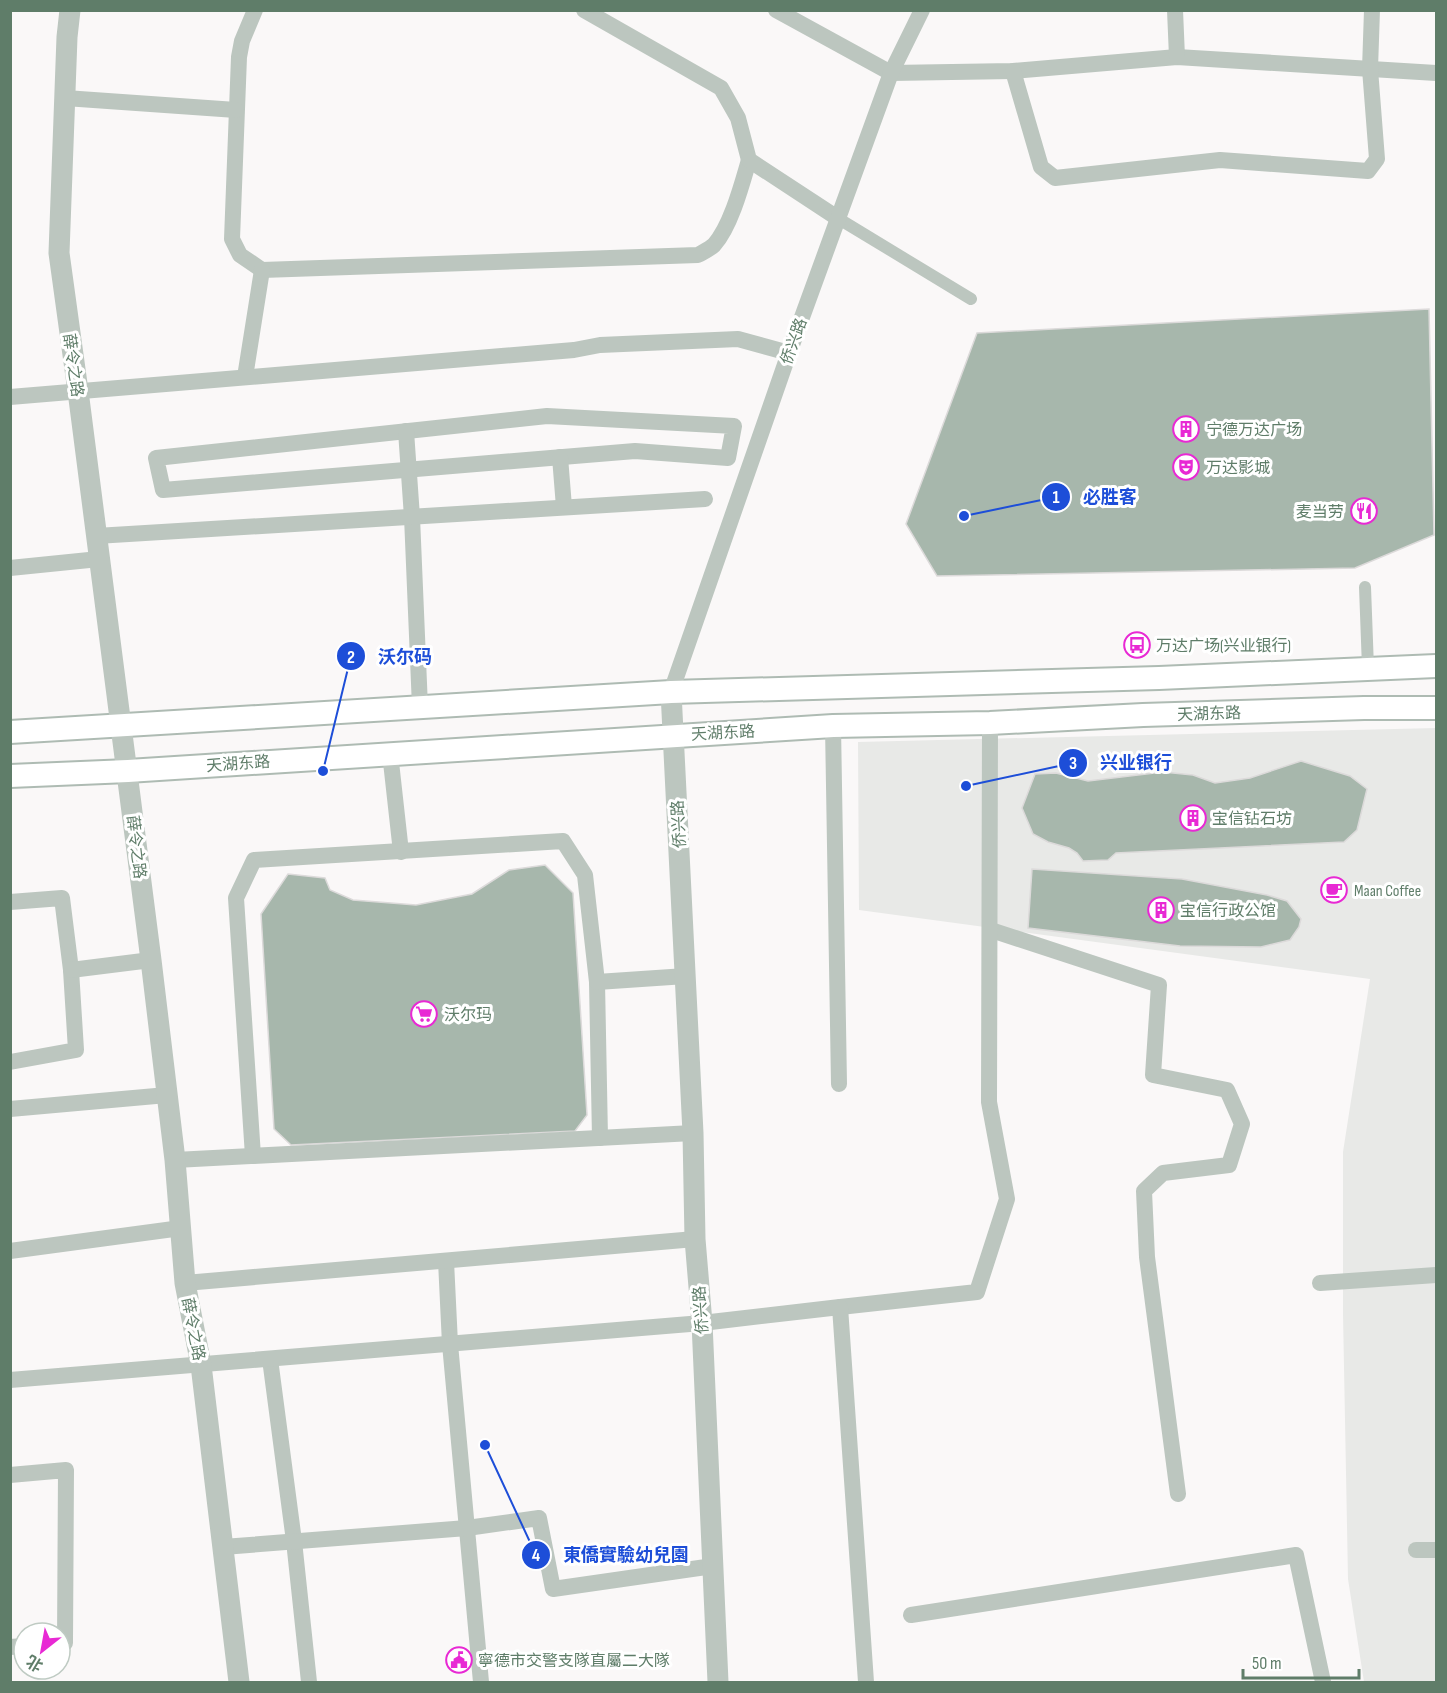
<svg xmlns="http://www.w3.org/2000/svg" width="1447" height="1693" font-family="'Sofia Sans Condensed','Noto Sans SC',sans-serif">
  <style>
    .built { fill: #e8e9e7 }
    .building { fill: #a7b7ac; stroke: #dcdada; stroke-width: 1.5 }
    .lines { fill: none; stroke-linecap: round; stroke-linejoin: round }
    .secondary-casing { stroke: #aebbb3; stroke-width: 26 }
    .pedestrian { stroke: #bcc6bf; stroke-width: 12 }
    .minor { stroke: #bcc6bf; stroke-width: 16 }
    .tertiary { stroke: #bcc6bf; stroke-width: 21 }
    .secondary { stroke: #fff; stroke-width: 22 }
    .labels { text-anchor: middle; stroke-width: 6; stroke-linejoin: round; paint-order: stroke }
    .street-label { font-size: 16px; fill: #5f7d69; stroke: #fff }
    .poi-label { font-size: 16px; fill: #5f7d69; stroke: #fff; text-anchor: start }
    .leader { fill: none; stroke: #1d4ed8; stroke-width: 2 }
    .callout-dot { fill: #1d4ed8; stroke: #fff; stroke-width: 2 }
    .mark-label { font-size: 18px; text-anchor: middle; font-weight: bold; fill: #fff }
    .callout-label { font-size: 18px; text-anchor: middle; font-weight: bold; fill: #1d4ed8; stroke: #fff; stroke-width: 6; stroke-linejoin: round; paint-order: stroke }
  </style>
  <rect width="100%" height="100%" fill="#faf8f8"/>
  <path class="built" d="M1436 728V1682H1364L1348 1579 1343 1314V1152L1370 979 859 910 858 742Z"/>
  <g class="building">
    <path d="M1429 309 1434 535 1355 568 937 576 906 524 977 333Z"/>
    <path d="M1301 761 1350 776 1367 789 1357 830 1344 842 1116 853 1108 860 1083 861 1077 853 1069 848 1048 842 1033 834 1022 808 1035 774 1056 773 1088 781 1163 772 1193 775 1215 783 1250 778Z"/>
    <path d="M545 865 573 893 587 1115 575 1131 291 1145 274 1129 261 914 288 874 325 878 330 890 353 900 416 905 472 894 509 870Z"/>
    <path d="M1032 869 1182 879 1267 895 1287 901 1301 919 1299 927 1290 940 1261 947 1180 946 1028 928Z"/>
  </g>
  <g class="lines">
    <g class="secondary-casing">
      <g id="secondary">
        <path d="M10 732 671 692 1159 678 1436 666"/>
        <path d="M10 776 128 771 833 726 990 723 1143 715 1364 708H1436"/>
      </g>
    </g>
    <g class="pedestrian">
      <path d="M839 219 971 299"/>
      <path d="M1365 587 1368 668"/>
    </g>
    <g class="minor">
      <path d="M255 10 242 41 239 57 232 239 240 255 262 270 698 255C703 252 710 249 714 245 731 226 742 184 749 160"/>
      <path d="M584 10 721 88 738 118 749 160 839 219"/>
      <path d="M776 10 891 73 1013 71 1177 57 1436 73"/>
      <path d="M1175 10 1177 57"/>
      <path d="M1013 71 1041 167 1055 178 1220 160 1368 171 1377 159 1370 69 1372 10"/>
      <path d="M65 98 236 110"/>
      <path d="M245 377 262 270"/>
      <path d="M10 397 574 350 600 345 738 339 789 353"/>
      <path d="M547 416 734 426 728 458 635 451 163 490 156 458Z"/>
      <path d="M406 431 412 517 420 707"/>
      <path d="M560 457 564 507"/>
      <path d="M96 536 705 499"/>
      <path d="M10 568 99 559"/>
      <path d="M671 692 789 353 891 73 922 10"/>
      <path d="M833 726 839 1084"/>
      <path d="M390 753 401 852"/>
      <path d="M10 902 62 898 71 970 76 1050 10 1062"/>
      <path d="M991 930 1159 985 1153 1075 1227 1090 1242 1124 1229 1165 1163 1173 1144 1191 1147 1257 1178 1494"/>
      <path d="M71 970 151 960"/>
      <path d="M597 982 600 1138"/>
      <path d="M10 1109 167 1095"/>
      <path d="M253 1156 236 898 254 860 563 841 585 875 597 982 686 976"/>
      <path d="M175 1160 693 1133"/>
      <path d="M10 1251 181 1228"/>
      <path d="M446 1261 450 1344 481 1682"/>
      <path d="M185 1283 695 1239"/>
      <path d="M1320 1283 1436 1275"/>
      <path d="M840 1307 977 1292 1007 1199 989 1102 990 723"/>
      <path d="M270 1359 294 1541 309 1682"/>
      <path d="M10 1380 702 1323 840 1307 866 1682"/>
      <path d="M10 1475 66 1470 65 1643H60"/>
      <path d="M223 1547 467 1528 539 1518 553 1589 713 1566"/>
      <path d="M1416 1550H1436"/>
      <path d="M911 1615 1296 1555 1323 1682"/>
      <path d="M10 1647 24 1646"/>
    </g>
    <g class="tertiary">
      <path d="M70 10 67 37 59 253 78 391 151 960 175 1160 185 1283 201 1365 239 1682"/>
      <path d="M671 692 693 1133 695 1239 702 1323 718 1682"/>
    </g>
    <use href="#secondary" class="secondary"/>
  </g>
  <defs>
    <g id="building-ring" transform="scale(1.35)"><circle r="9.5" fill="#fff" stroke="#e829d4" stroke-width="1.5"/><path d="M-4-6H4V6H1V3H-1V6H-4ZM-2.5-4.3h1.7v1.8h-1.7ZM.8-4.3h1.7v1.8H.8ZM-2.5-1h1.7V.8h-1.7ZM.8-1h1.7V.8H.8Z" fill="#e829d4"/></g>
    <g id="theatre-ring" transform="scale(1.35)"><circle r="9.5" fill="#fff" stroke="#e829d4" stroke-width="1.5"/><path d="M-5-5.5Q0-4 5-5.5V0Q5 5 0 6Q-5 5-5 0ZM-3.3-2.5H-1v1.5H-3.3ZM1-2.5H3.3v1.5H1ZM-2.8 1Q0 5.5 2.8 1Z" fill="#e829d4"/></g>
    <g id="restaurant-ring" transform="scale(1.35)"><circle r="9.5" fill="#fff" stroke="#e829d4" stroke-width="1.5"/><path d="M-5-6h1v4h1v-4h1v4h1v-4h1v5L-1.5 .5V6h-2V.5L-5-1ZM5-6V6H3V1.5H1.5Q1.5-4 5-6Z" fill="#e829d4"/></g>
    <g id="bus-ring" transform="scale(1.35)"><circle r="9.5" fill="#fff" stroke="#e829d4" stroke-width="1.5"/><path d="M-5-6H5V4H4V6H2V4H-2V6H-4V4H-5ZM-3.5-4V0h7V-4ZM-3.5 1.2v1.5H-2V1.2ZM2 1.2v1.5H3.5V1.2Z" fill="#e829d4"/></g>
    <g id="cafe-ring" transform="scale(1.35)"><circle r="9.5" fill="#fff" stroke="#e829d4" stroke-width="1.5"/><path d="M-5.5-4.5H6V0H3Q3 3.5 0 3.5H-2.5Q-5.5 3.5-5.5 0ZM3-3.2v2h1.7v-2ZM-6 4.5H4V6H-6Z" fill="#e829d4"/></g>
    <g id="supermarket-ring" transform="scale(1.35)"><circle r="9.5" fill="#fff" stroke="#e829d4" stroke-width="1.5"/><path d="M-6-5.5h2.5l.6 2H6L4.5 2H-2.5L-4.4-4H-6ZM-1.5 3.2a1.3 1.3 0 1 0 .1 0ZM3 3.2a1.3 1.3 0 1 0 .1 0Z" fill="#e829d4"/></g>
    <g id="civic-ring" transform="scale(1.35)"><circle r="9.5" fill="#fff" stroke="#e829d4" stroke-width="1.5"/><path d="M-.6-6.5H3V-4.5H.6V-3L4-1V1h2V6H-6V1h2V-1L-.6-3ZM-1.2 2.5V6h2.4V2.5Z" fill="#e829d4"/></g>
  </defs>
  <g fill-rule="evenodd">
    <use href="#building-ring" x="1186" y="429"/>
    <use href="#theatre-ring" x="1186" y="467"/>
    <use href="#restaurant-ring" x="1364" y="511"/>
    <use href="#bus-ring" x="1137" y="645"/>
    <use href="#building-ring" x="1193" y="818"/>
    <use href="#cafe-ring" x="1334" y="890"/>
    <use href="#building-ring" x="1161" y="910"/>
    <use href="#supermarket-ring" x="424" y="1014"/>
    <use href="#civic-ring" x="459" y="1660"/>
  </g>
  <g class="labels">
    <g class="street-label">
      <text transform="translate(793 341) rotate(-70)" y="6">侨兴路</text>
      <text transform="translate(74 365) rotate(82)" y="6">薛令之路</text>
      <text transform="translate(1209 713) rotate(-2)" y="6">天湖东路</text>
      <text transform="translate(723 732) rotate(-3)" y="6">天湖东路</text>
      <text transform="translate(238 763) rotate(-4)" y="6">天湖东路</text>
      <text transform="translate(678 824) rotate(-93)" y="6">侨兴路</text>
      <text transform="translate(137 847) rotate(83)" y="6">薛令之路</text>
      <text transform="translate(700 1310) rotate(-94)" y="6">侨兴路</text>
      <text transform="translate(194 1329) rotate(79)" y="6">薛令之路</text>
    </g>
    <g class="poi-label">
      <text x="1206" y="435">宁德万达广场</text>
      <text x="1206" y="473">万达影城</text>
      <text x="1344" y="517" text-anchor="end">麦当劳</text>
      <text x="1156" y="651">万达广场(兴业银行)</text>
      <text x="1212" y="824">宝信钻石坊</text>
      <text x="1354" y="896">Maan Coffee</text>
      <text x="1180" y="916">宝信行政公馆</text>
      <text x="444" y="1020">沃尔玛</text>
      <text x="478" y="1666">寧德市交警支隊直屬二大隊</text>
    </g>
  </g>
  <path class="leader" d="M964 516L1056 497M323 771L351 656M966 786L1073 763M485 1445L536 1555"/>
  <g class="callout-dot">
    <circle cx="964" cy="516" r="6"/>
    <circle cx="323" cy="771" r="6"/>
    <circle cx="966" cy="786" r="6"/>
    <circle cx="485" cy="1445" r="6"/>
    <circle cx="1056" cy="497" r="15"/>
    <circle cx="351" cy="656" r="15"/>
    <circle cx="1073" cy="763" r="15"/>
    <circle cx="536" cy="1555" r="15"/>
  </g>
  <g class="mark-label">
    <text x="1056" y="503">1</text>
    <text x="351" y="663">2</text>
    <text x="1073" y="769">3</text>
    <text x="536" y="1561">4</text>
  </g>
  <g class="callout-label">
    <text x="1110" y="503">必胜客</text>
    <text x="405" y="663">沃尔码</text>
    <text x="1136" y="769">兴业银行</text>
    <text x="626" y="1561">東僑實驗幼兒園</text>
  </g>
  <rect width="1447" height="1693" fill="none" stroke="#5f7d69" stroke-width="24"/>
  <g transform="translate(42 1651) rotate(211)"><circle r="28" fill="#ffffff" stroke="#bfcbc3" stroke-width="1.5"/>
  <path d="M0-4.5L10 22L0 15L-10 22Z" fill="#e829d4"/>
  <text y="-9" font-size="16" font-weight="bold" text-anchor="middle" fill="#5f7d69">北</text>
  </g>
  <path d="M1243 1669v9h116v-9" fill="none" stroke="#5f7d69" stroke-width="3"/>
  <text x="1252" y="1669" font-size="18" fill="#5f7d69" stroke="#ffffff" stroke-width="4.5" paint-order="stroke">50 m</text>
</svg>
